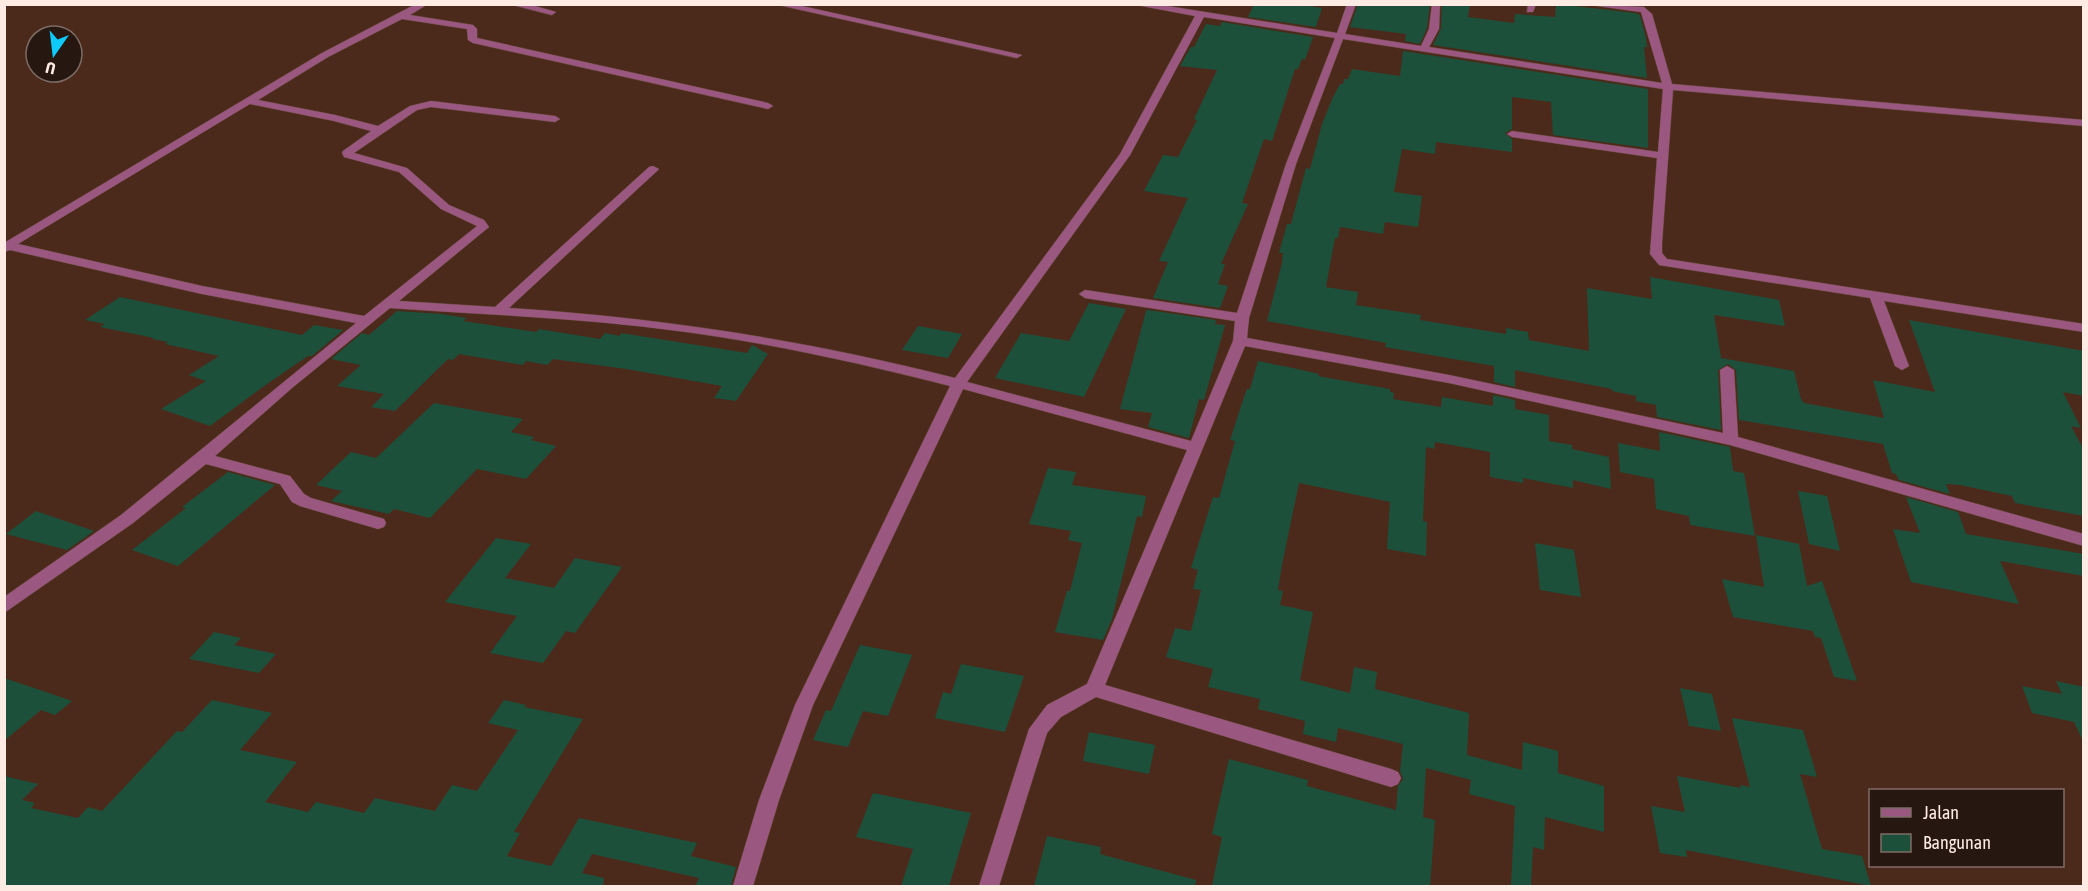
<svg xmlns="http://www.w3.org/2000/svg" width="2088" height="891" font-family="'Asap Condensed',sans-serif">
  <style>
    .building { fill: #1c503b }
    .lines { fill: none; stroke-linecap: round; stroke-linejoin: round }
    .minor-casing { stroke: #68493b; stroke-width: 1 }
    .minor { fill: #9a5881; fill-rule: evenodd }
  </style>
  <rect width="100%" height="100%" fill="#4c2a1b"/>
  <g class="building">
    <path d="M1254 4H1297L1322 8 1316 27 1248 17Z"/>
    <path d="M1358 4H1430L1427 28 1420 44 1405 41 1406 34 1350 27Z"/>
    <path d="M1442 4H1470L1468 17 1514 23 1515 14 1555 17 1556 4 1635 13 1640 15 1646 38 1647 47H1644L1647 78 1433 45 1441 29Z"/>
    <path d="M1222 22 1313 37 1305 60 1302 59 1298 69H1295L1272 141 1264 139 1242 203 1248 204 1221 264H1225L1218 284 1228 286 1220 308 1153 298 1168 262 1159 261 1188 198 1144 191 1163 155 1178 157 1197 120 1194 119 1217 70 1180 66 1191 47H1194L1206 24 1220 26Z"/>
    <path d="M1403 51 1648 89V148L1553 135 1551 102 1512 97V129L1505 133 1512 139V152L1436 142 1435 154 1402 149 1394 192 1422 196 1418 227 1385 222 1383 234 1340 227 1338 238H1335L1326 287 1358 292 1356 305 1421 315 1420 320 1506 334V328L1528 332 1529 340 1589 351 1587 288 1652 299 1650 277 1779 300 1785 326 1714 315 1721 358 1794 371 1801 399 1804 403 1884 418 1873 380 1935 392 1909 320 2084 351V396L2063 392 2081 428 2071 426 2084 450V516L2015 503 2012 496 1960 485 1946 484 1950 494 1899 480 1896 474 1892 473 1883 444 1739 420 1736 370 1728 364 1718 370 1721 430 1657 417 1656 405 1636 401V396L1612 391V389L1515 370V387L1494 382V366L1385 347 1386 343 1267 321 1282 263 1283 253H1279L1287 224H1291L1306 168 1310 169 1322 124 1333 97 1340 84H1343L1344 79H1348L1352 69 1400 76Z"/>
    <path d="M120 297 302 335 314 325 343 330 312 356H308L267 384 210 426 161 409 206 381 189 375 219 356 165 344 168 342 152 339 154 338 100 327 105 324 85 320Z"/>
    <path d="M1089 303 1126 309 1084 397 995 378 1021 333 1069 341Z"/>
    <path d="M1148 310 1216 320 1215 324 1225 325 1204 400 1199 399 1189 438 1148 427 1152 413 1120 409 1146 311Z"/>
    <path d="M397 311 441 314 467 318 463 321 536 332 539 329 600 339 605 333 620 336 621 333 747 353 752 345 768 354 736 401 714 398 722 386 626 369 553 359 547 365 526 361 523 365 459 354 453 360 448 359 395 411 371 407 384 394 337 386 361 365 331 359 362 333 369 335Z"/>
    <path d="M918 326 962 334 948 358 902 350Z"/>
    <path d="M1258 361 1293 368 1319 374 1318 376 1390 389V392L1394 393 1393 399 1441 407 1442 397 1493 406V395L1515 400V409L1549 415V441L1572 445V449L1609 457 1611 489 1573 480V488L1523 478V483L1490 477V452L1435 442 1434 449 1426 447 1423 521 1427 522 1426 556 1387 549 1390 502 1299 483 1282 565 1278 590 1283 591 1280 605 1313 612 1300 680 1350 693 1354 667 1377 672 1375 689 1469 713 1467 755 1522 770 1523 742 1558 751V773L1604 786V832L1545 817 1544 850 1533 847 1531 886H1511L1515 806 1469 794 1471 780 1426 768 1423 817 1435 820 1430 886H1212L1222 837 1212 834 1229 759 1308 780 1307 786 1396 810 1398 786 1403 779 1400 771 1403 744 1338 728 1336 742 1303 734 1305 721 1258 709 1260 699 1208 687 1213 669 1166 657 1175 628 1191 631 1201 590 1193 589 1198 570 1191 568 1213 497 1219 498 1235 441 1230 440 1245 394 1247 389H1250Z"/>
    <path d="M434 403 523 419 511 432 534 437 531 440 556 446 526 479 477 469 430 518 394 509 389 514 331 501 342 491 316 485 351 452 376 458Z"/>
    <path d="M1659 432 1730 447 1733 471 1744 473 1755 536 1690 525 1689 516 1656 509 1654 479 1620 472 1618 443 1660 451Z"/>
    <path d="M1048 468 1076 472 1072 485 1146 496 1142 517 1137 516 1112 619 1103 640 1055 632 1067 591H1070L1082 543 1068 540 1071 531 1029 524Z"/>
    <path d="M228 472 275 485 178 566 132 550 186 508 182 507Z"/>
    <path d="M1798 491 1827 496 1840 551 1809 544Z"/>
    <path d="M1906 497 1958 512 1966 534 2084 554V576L2000 561 2019 604 1911 582 1893 529 1920 533Z"/>
    <path d="M36 511 94 531 67 550 6 534Z"/>
    <path d="M1756 535 1799 544 1807 586 1822 581 1857 681 1834 677 1821 638 1815 637 1813 631 1733 617 1722 579 1764 587Z"/>
    <path d="M496 538 531 544 505 578 554 588 575 558 622 567 575 633 566 631 543 663 490 653 517 616 445 602Z"/>
    <path d="M1535 543 1574 550 1581 597 1540 590Z"/>
    <path d="M214 632 241 638 234 645 276 654 259 673 189 659Z"/>
    <path d="M860 645 912 655 888 716 863 711 848 747 813 740 826 710 831 711Z"/>
    <path d="M961 664 1024 676 1005 732 935 718 943 692 951 694Z"/>
    <path d="M4 678 43 691 72 701 55 715 41 710 4 741Z"/>
    <path d="M2056 681 2084 687V743L2074 722 2032 713 2022 686 2062 694Z"/>
    <path d="M1680 688 1712 694 1721 731 1689 726Z"/>
    <path d="M212 700 272 713 240 750 297 762 265 802 308 812 316 802 364 813 375 798 435 811 452 785 477 791 518 730 488 723 504 700 526 705 524 707 583 719 514 832 520 833 507 856 551 866 579 818 697 843 691 856 736 867 731 886H695L699 878 592 854 582 873 604 878 603 886H4V776L38 784 22 800 35 803 31 808 78 818 88 807 102 811 177 731 182 732Z"/>
    <path d="M1732 718 1803 730 1817 777 1800 774 1822 849 1862 856 1871 886 1686 850 1687 857 1660 853 1651 806 1685 812 1677 776 1741 788 1740 785 1750 787Z"/>
    <path d="M1089 732 1155 745 1149 774 1083 761Z"/>
    <path d="M873 793 971 813 949 886H901L913 849 856 837Z"/>
    <path d="M1047 836 1101 847 1100 854 1196 880 1195 886H1034Z"/>
  </g>
  <g class="lines">
    <g class="minor-casing">
      <g id="minor">
        <path d="M416 4H428L410 15 473 25 477 29V38L768 103 773 106 768 109 473 43 468 40 467 29 402 19 328 57 258 100 335 115 378 126 410 106 431 101 555 116 560 119 555 122 431 107 417 110 354 153 407 168 449 205 484 220 489 227 399 301 495 307 649 167 653 166 659 169 657 171 509 308C663 318 805 340 955 378L1120 154 1195 16 1131 4H1155L1337 33 1347 4H1356L1345 34 1421 46 1429 29 1432 4H1440L1439 29 1429 47 1662 83 1641 12 1583 4 1644 7 1652 14 1672 84 2084 120V126L1673 90 1662 243V253L1667 259 2084 324V332L1884 301 1909 366 1902 370 1895 366 1870 298 1659 265 1650 254 1657 158 1512 137 1507 134 1512 131 1658 152 1663 89 1343 39 1296 164 1249 318 1247 338 1449 375 1723 433 1720 370 1727 366 1734 370 1738 437 2084 534V546L1730 445 1449 383 1245 346 1105 685 1391 769 1398 772 1401 778 1398 784 1391 787 1096 697 1061 717 1047 733 999 886H979L1029 729 1047 705 1087 684 1187 450 963 389 813 705 779 800 753 886H733L759 800 795 705 950 386C863 364 775 344 686 332 588 318 489 315 390 308L292 388 215 456 290 476 304 494 311 498 384 519 386 523 384 527 378 529 300 506 292 502 280 484 206 464 133 523 4 613V597L121 515 356 323 202 294 10 250 4 252V243L322 53ZM1204 17 1335 38 1286 164 1237 313 1085 290 1079 294 1085 298 1235 321 1233 341 1191 441 967 382 1130 155ZM250 104 334 121 371 131 343 151 342 153 344 157 399 172 441 209 477 226 364 316 202 286 18 244Z"/>
        <path d="M509 4H528L556 12 552 15Z"/>
        <path d="M774 4H793L1022 55 1017 58Z"/>
        <path d="M1528 4H1536L1533 12H1527Z"/>
      </g>
    </g>
    <use href="#minor" class="minor"/>
  </g>
  <rect width="2088" height="891" fill="none" stroke="#feebe4" stroke-width="12"/>
  <rect x="1869" y="789" width="195" height="78" fill="#271711" stroke="#7d6c65" stroke-width="1.5"/>
  <rect x="1881" y="808" width="30" height="9" fill="#9a5881" stroke="#7d6c65" stroke-width="1.5"/>
  <text x="1923" y="819" font-size="18" fill="#feebe4">Jalan</text>
  <rect x="1881" y="834" width="30" height="18" fill="#1c503b" stroke="#7d6c65" stroke-width="1.5"/>
  <text x="1923" y="849" font-size="18" fill="#feebe4">Bangunan</text>
  <g transform="translate(54 54) rotate(194)"><circle r="28" fill="#271711" stroke="#7d6c65" stroke-width="1.5"/>
  <path d="M0-4.5L10 22L0 15L-10 22Z" fill="#0ecafa"/>
  <text y="-9" font-size="16" font-weight="bold" text-anchor="middle" fill="#feebe4">U</text>
  </g>
</svg>
